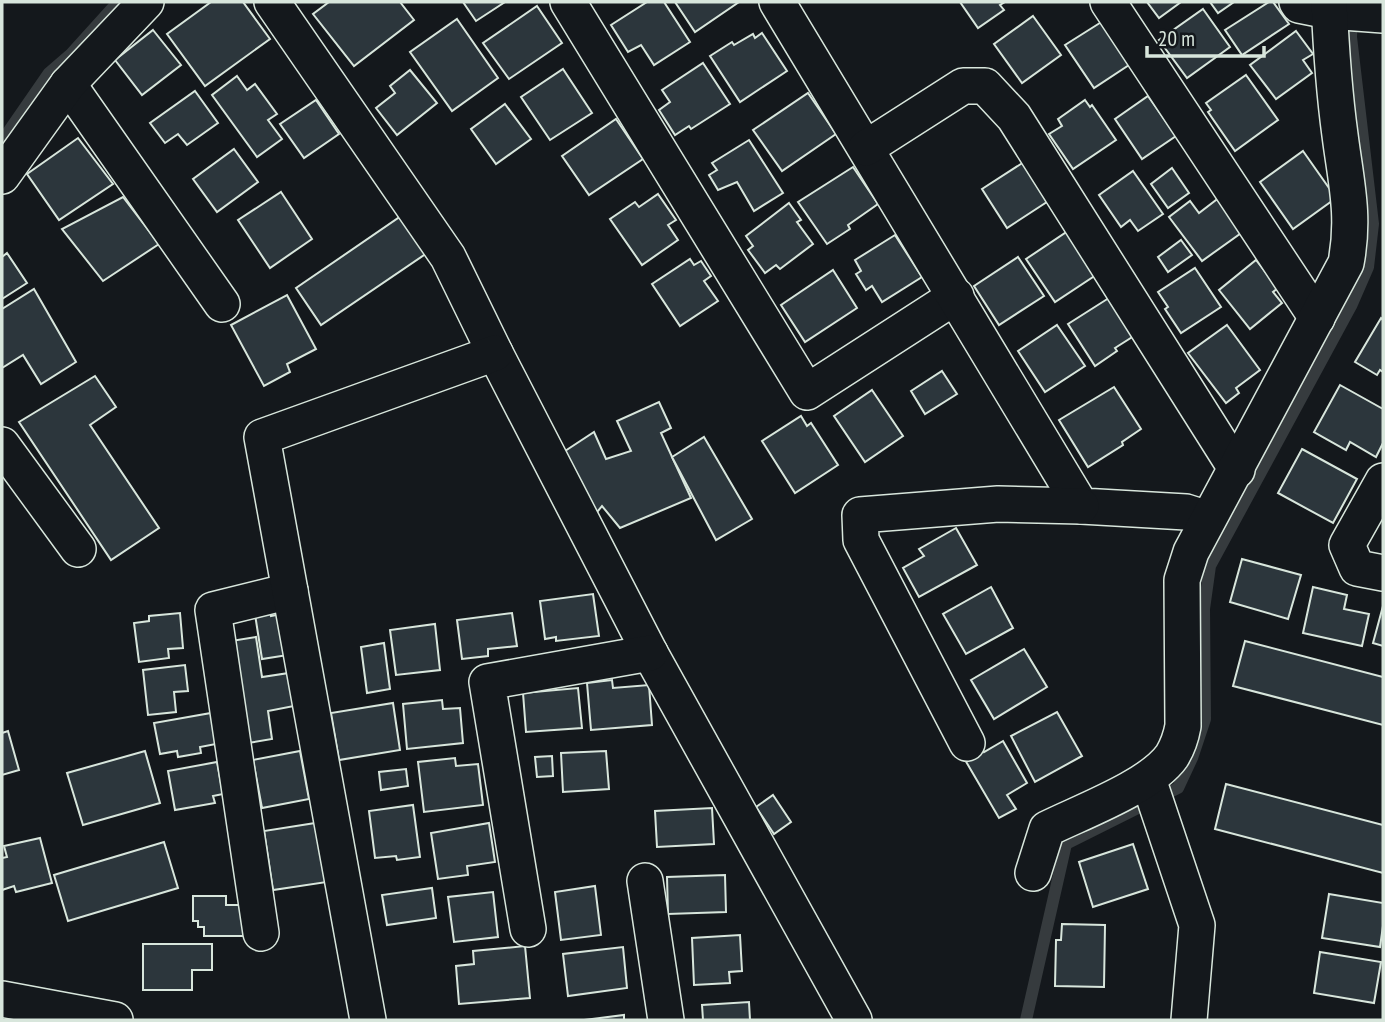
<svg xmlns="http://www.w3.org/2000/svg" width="1385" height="1022" font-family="'PT Sans Narrow',sans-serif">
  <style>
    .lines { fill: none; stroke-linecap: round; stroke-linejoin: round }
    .stream { stroke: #363b3e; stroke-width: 12 }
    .building { fill: #2c363c; stroke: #d8e6dc; stroke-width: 2 }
    .minor-casing { stroke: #d8e6dc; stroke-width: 38 }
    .minor { stroke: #14181c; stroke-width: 35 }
  </style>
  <rect width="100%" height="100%" fill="#14181c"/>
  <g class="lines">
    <g class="stream">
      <path d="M2 141 49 73 71 54 118 2"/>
      <path d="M1026 1020 1066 844 1178 788 1192 758 1205 719 1204 609 1210 566 1351 306 1368 267 1373 224 1351 37 1352 16"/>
    </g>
  </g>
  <g class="building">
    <path d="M211 2H243L270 39 205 86 167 34Z"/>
    <path d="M329 2H400L414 20 354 66 313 14Z"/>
    <path d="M463 2H505L476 21Z"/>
    <path d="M647 2H664L690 42 654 65 641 45 628 52 611 25Z"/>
    <path d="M675 2H739L695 32Z"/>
    <path d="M960 2H1005L1000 5 1004 10 978 28Z"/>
    <path d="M1147 2H1181L1159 18Z"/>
    <path d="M1210 2H1234L1218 13Z"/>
    <path d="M1269 2H1273L1289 24 1242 55 1225 30Z"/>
    <path d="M537 6 562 43 509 79 483 43Z"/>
    <path d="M1203 9 1230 47 1187 78 1159 40Z"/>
    <path d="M1033 16 1061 55 1022 83 994 44Z"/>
    <path d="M457 19 498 78 452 111 410 52Z"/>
    <path d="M1103 21 1132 63 1094 88 1065 45Z"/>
    <path d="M153 30 181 65 142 95 115 60Z"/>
    <path d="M1296 31 1313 54 1303 60 1312 73 1276 99 1250 65Z"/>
    <path d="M762 33 787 71 740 102 710 56 732 42 734 45 753 34 755 38Z"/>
    <path d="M703 63 730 104 691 129 689 126 675 135 659 110 670 102 662 90Z"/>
    <path d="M563 69 592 113 550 140 521 97Z"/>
    <path d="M410 70 437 103 397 135 376 108 395 93 390 86Z"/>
    <path d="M1246 75 1278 120 1235 151 1208 112 1211 110 1206 103Z"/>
    <path d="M237 76 247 90 255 84 277 114 268 120 282 139 257 157 212 95Z"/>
    <path d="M195 91 218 123 187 145 178 134 165 143 150 123Z"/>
    <path d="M808 93 836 134 782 171 753 130Z"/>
    <path d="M1148 96 1176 136 1142 159 1115 119Z"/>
    <path d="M316 100 339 134 304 158 280 124Z"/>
    <path d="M1085 100 1090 107 1092 105 1116 140 1073 169 1049 134 1062 126 1058 119Z"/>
    <path d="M505 104 531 139 496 164 471 129Z"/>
    <path d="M616 119 643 159 589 195 562 156Z"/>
    <path d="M78 138 113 184 59 220 27 174Z"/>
    <path d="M749 140 783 193 754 211 737 182 718 190 709 175 717 170 712 163Z"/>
    <path d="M234 149 258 182 217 212 193 179Z"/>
    <path d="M1303 151 1336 198 1293 229 1260 182Z"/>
    <path d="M1027 160 1053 198 1007 228 982 189Z"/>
    <path d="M853 167 878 204 848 225 850 229 827 244 798 202Z"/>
    <path d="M1172 168 1189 193 1168 208 1151 184Z"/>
    <path d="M1133 171 1163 214 1138 231 1130 220 1121 227 1099 195Z"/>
    <path d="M281 192 312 239 270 268 238 220Z"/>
    <path d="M658 194 676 220 668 225 678 240 642 265 610 219 635 202 639 207Z"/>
    <path d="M123 197 159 244 103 281 62 229Z"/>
    <path d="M1220 197 1244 231 1202 261 1169 217 1190 201 1199 213Z"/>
    <path d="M789 203 801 220 797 222 813 244 780 269 776 265 765 273 748 250 753 246 746 236Z"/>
    <path d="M404 214 430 251 321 325 296 288Z"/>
    <path d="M1071 229 1099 273 1055 302 1026 259Z"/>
    <path d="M895 235 922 277 882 302 872 286 866 290 856 274 861 271 855 260Z"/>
    <path d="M1181 240 1192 255 1168 272 1158 257Z"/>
    <path d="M7 253 27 283 2 299V257Z"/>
    <path d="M1018 257 1044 296 999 325 974 286Z"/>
    <path d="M690 259 694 265 701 261 711 276 704 281 718 301 680 326 652 284Z"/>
    <path d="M1256 260 1278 288 1273 292 1282 303 1250 329 1219 290Z"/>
    <path d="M1195 268 1221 307 1181 333 1165 309 1168 307 1158 292Z"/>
    <path d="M833 270 857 308 805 342 781 305Z"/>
    <path d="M34 289 76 362 41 384 23 355 2 368V309Z"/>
    <path d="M287 295 316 349 287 364 290 372 264 386 231 325Z"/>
    <path d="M1112 296 1137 334 1115 348 1117 351 1095 366 1068 324Z"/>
    <path d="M1381 318 1383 320V372L1380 370 1377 375 1355 362Z"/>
    <path d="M1057 325 1085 366 1045 392 1018 351Z"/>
    <path d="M1227 325 1260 370 1236 388 1239 393 1226 403 1188 353Z"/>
    <path d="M942 371 957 394 925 414 911 391Z"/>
    <path d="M95 376 116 407 90 425 159 528 111 560 19 422Z"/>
    <path d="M1340 385 1383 409V443L1376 457 1350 442 1346 450 1314 432Z"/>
    <path d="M1114 387 1141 429 1122 442 1123 445 1088 467 1059 420Z"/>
    <path d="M872 390 903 436 865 462 834 416Z"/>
    <path d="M659 402 671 428 661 433 691 498 620 528 602 506 593 517 559 455 594 432 606 459 631 451 617 421Z"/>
    <path d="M801 416 807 426 811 423 838 465 795 493 762 441Z"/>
    <path d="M704 437 752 519 716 540 672 457Z"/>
    <path d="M1302 449 1357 479 1333 523 1278 493Z"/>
    <path d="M956 528 977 565 919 597 903 568 924 556 919 549Z"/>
    <path d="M1242 559 1301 575 1288 619 1230 602Z"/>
    <path d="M991 587 1013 628 966 654 943 614Z"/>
    <path d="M1313 587 1347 595 1344 609 1369 614 1362 646 1303 633Z"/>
    <path d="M593 594 599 636 556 641V637L545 639 540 601Z"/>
    <path d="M269 606 271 616 281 614 288 655 262 659 254 608Z"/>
    <path d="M1383 606V646L1373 643Z"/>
    <path d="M180 613 183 648 168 649 169 658 139 662 134 623 149 621V616Z"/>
    <path d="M512 613 517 646 488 649V656L462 659 457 620Z"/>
    <path d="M435 624 440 670 396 675 390 630Z"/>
    <path d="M256 637 262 677 289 673 294 706 268 711 272 739 248 743 231 641Z"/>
    <path d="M1245 641 1383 677V725L1233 686Z"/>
    <path d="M384 643 390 689 367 693 361 647Z"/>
    <path d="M1024 649 1047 687 994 719 971 680Z"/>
    <path d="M185 665 188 691 174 692 176 712 148 715 143 670Z"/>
    <path d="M612 680 613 688 649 685 652 725 591 730 587 683Z"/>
    <path d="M578 688 582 728 526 732 523 693Z"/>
    <path d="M442 700 443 709 460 708 463 743 407 749 403 704Z"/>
    <path d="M393 703 400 750 339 760 331 713Z"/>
    <path d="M1057 712 1082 756 1035 782 1011 736Z"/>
    <path d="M211 713 216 744 200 747 201 753 178 757 177 751 160 754 154 723Z"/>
    <path d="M8 731 19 770 2 775V733Z"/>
    <path d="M1003 741 1027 783 1007 795 1016 809 999 818 961 753 979 743 984 752Z"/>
    <path d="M145 751 160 803 83 825 67 773Z"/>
    <path d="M300 751 309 799 262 808 253 760Z"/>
    <path d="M606 751 609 789 563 792 561 753Z"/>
    <path d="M552 756 553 776 537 777 535 757Z"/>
    <path d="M455 758 456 766 478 764 483 805 424 812 418 762Z"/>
    <path d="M217 762 223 794 213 796 215 803 175 810 168 771Z"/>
    <path d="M406 769 408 786 381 790 379 772Z"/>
    <path d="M1226 784 1383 825V873L1215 829Z"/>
    <path d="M773 795 791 822 774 834 756 807Z"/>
    <path d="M413 805 420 857 397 860 396 856 375 858 369 811Z"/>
    <path d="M712 808 714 844 657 847 655 811Z"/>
    <path d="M328 821 327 882 273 890 264 831Z"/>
    <path d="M489 823 495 862 467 866 468 875 438 879 431 833Z"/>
    <path d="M40 838 52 883 16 892 14 886 2 890V858L7 857 4 846Z"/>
    <path d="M164 842 178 888 68 921 54 875Z"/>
    <path d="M1133 844 1148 889 1093 907 1079 862Z"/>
    <path d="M725 875 726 912 668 914 667 877Z"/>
    <path d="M595 886 601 935 561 940 555 892Z"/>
    <path d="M432 888 436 918 387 925 382 895Z"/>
    <path d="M493 892 498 937 454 942 448 897Z"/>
    <path d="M1329 894 1383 903V926L1380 947 1322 938Z"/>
    <path d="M193 896H226V905H250V936H204V927H198V921H193Z"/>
    <path d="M1062 924 1105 925 1104 987 1055 986 1056 940H1061Z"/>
    <path d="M740 935 742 971 729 972 730 983 694 985 692 938Z"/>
    <path d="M143 944H212V970H192V990H143Z"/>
    <path d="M525 946 530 998 459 1004 456 966 474 964 473 951Z"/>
    <path d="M623 947 627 988 568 996 563 954Z"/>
    <path d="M1320 952 1381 962 1374 1003 1314 993Z"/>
    <path d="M749 1002 750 1020H703L702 1005Z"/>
    <path d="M624 1015V1020H584Z"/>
  </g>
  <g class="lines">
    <g class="minor-casing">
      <g id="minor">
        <path d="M272 2 448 257 495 353 650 653 854 1020"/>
        <path d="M568 2 807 392 956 296"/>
        <path d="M777 2 1081 506 1186 512 1208 519"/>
        <path d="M1108 2 1317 318"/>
        <path d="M1297 2 1299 5 1329 11 1383 15"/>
        <path d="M68 84 222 304"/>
        <path d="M866 148 963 86H985L1014 117 1237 470"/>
        <path d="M2 176 68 84 146 2"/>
        <path d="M2 445 78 549"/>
        <path d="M1383 481 1347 545 1357 568 1383 573"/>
        <path d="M967 743 861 540 860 515 998 504 1081 506"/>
        <path d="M1148 779 1197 925 1189 1020"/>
        <path d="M1033 873 1047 829C1081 812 1150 787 1172 756 1178 746 1181 737 1183 726L1182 580 1191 552 1346 263C1355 216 1346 182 1340 135 1334 91 1331 46 1329 2"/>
        <path d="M645 881 666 1020"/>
        <path d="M528 929 487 682 650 653"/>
        <path d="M261 933 213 610 290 591"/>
        <path d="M2 999 115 1020"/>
        <path d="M368 1020 262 437 495 353"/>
      </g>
    </g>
    <use href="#minor" class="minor"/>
  </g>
  <rect width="1385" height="1022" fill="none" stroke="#d8e6dc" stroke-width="7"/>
  <path d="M1147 46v10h117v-10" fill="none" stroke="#d8e6dc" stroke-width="3.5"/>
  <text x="1158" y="46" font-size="21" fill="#d8e6dc" stroke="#14181c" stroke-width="5" paint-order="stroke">20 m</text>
</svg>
